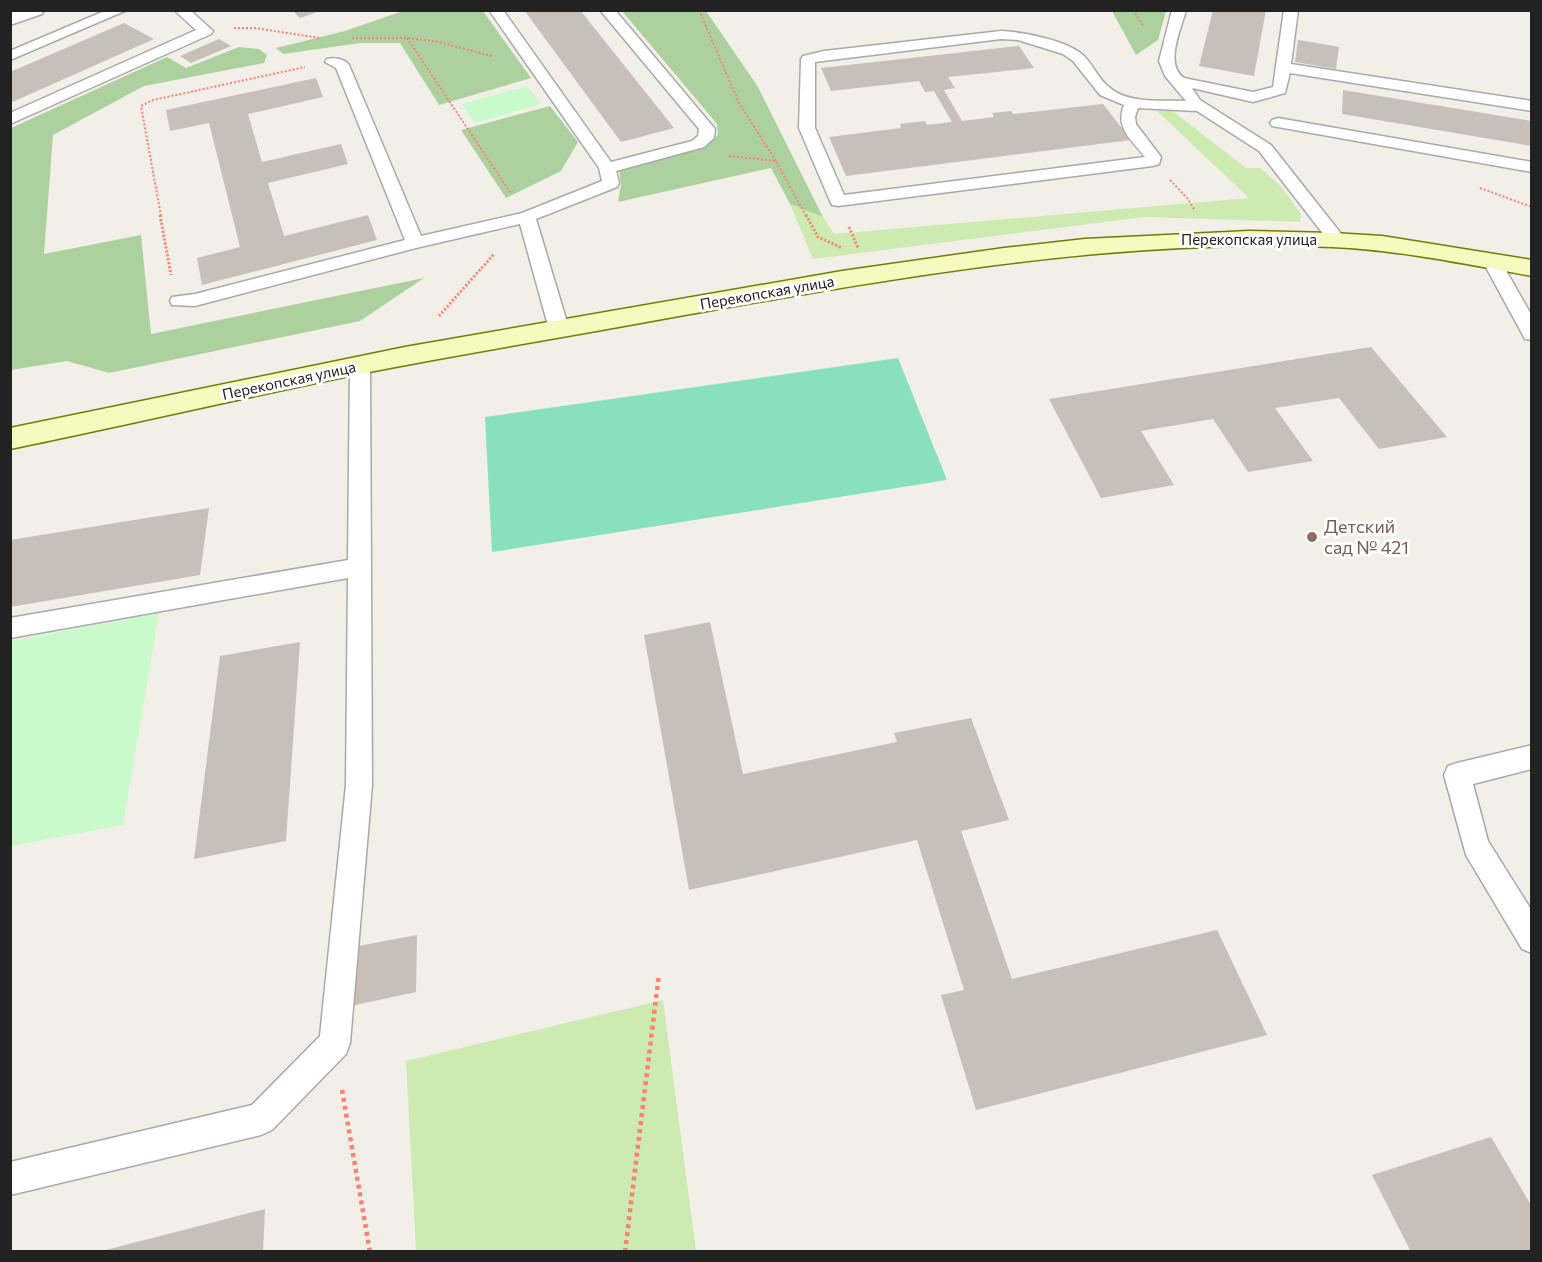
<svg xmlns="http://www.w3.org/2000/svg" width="1542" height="1262" font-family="Commissioner,sans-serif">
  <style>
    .grass { fill: #cdebb0 }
    .forest { fill: #add19e }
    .park { fill: #c8facc }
    .pitch { fill: #88e0be }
    .building { fill: #c7bfb8 }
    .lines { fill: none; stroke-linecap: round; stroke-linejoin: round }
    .lane-casing { stroke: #a9a9a9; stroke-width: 3 }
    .street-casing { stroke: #a9a9a9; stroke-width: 3 }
    .secondary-casing { stroke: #707d05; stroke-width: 3 }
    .path-far2 { stroke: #fa8072; stroke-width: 2; stroke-dasharray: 2 2; stroke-linecap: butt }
    .path-far1 { stroke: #fa8072; stroke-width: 3; stroke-dasharray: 2 2; stroke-linecap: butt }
    .path { stroke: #fa8072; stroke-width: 4.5; stroke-dasharray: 4 4; stroke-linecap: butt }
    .lane { fill: #fff; fill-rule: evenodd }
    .street { fill: #fff; fill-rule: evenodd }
    .secondary { fill: #f7fabf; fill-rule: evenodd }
    .education-dot { fill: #8d6e63; stroke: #fff; stroke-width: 2 }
    .labels { text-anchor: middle; stroke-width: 6; stroke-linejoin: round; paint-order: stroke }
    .far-street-label { font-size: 15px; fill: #222; stroke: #fff }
    .education-label { font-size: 18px; fill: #785e54; stroke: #fff; text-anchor: start }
  </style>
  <rect width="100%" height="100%" fill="#f2efe9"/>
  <g class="grass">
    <path d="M1170 109 1246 168H1260L1281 186 1301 214 1300 222 1145 217 813 259 790 204 823 217 834 234 1249 198 1157 111Z"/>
    <path d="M663 1000 696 1251H416L406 1061Z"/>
  </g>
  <g class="forest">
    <path d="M406 10 483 11 531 78 439 105 400 43H360L283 54 276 48 345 31Z"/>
    <path d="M622 11H706L758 87 823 217 790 204 771 168 618 202 621 184 619 170 705 146 718 135 717 124Z"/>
    <path d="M1112 11H1166L1158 40 1136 55Z"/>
    <path d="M239 47 259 49 267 55 264 63 144 86 53 135 44 254 141 235 151 334 424 278 360 321 109 373 67 361 11 370V128L167 57 186 68Z"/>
    <path d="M550 106 578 142 561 171 506 198 461 130Z"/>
  </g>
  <g class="park">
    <path d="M527 86 541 104 475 123 462 104Z"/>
    <path d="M159 613 123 825 11 846V641Z"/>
  </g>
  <path class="pitch" d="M898 358 947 480 492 552 485 417Z"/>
  <g class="building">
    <path d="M292 10H320V11L300 18Z"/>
    <path d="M524 10H580L674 128 621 142Z"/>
    <path d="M1213 10H1266L1254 76 1199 66Z"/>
    <path d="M124 23 154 39 10 103V72Z"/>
    <path d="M219 39 231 46 191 63 180 56Z"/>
    <path d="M1298 40 1339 47 1336 69 1295 62Z"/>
    <path d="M1019 46 1034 68 948 77 955 88 944 90 962 121 994 117 992 113 1011 111 1013 114 1103 104 1131 140 846 176 829 137 901 128 900 124 925 121 927 125 952 122 934 91 925 92 919 81 831 91 821 68Z"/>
    <path d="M316 78 323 97 248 114 262 162 341 144 348 164 268 183 284 236 368 215 377 240 202 285 197 258 240 247 209 123 170 131 166 110Z"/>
    <path d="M1343 90 1532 121V146L1342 114Z"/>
    <path d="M1371 347 1447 437 1379 449 1339 398 1275 408 1313 461 1248 472 1213 419 1141 431 1174 485 1101 498 1049 399Z"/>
    <path d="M209 508 200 575 10 607V540Z"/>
    <path d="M710 622 743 774 897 742 894 733 971 718 1009 820 961 831 1012 979 1217 930 1267 1035 976 1110 941 995 964 990 917 840 689 890 644 635Z"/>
    <path d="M300 642 286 841 194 859 220 656Z"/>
    <path d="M417 935 416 992 351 1006 353 947Z"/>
    <path d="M1491 1137 1532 1207V1252H1411L1372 1175Z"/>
    <path d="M265 1209 263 1252H102V1251Z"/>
  </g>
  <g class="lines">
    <g class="lane-casing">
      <g id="lane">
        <path d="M107 10H127L10 60V51Z"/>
        <path d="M174 10H190L213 31 211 34 10 124V113L196 30Z"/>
        <path d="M489 10H503L611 162 692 141 698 136 699 129 600 10H615L715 129 714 138 704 147 616 171 619 183 617 187 536 219 569 329 566 334 559 335 552 334 549 329 520 224 416 248 195 306 172 305 170 301 172 297 195 294 405 240 336 68 325 62 327 59C334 57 345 59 349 65L421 236 522 213 602 181 599 168Z"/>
        <path d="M1172 10H1186C1181 30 1164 64 1184 78L1253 92 1273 87 1284 10H1298L1291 64 1532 101V111L1290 73 1285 93 1253 102 1192 88 1200 100 1271 145 1346 240 1343 244H1331L1259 151 1197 111 1138 108 1135 117 1136 124 1161 157 1159 164 1153 166 838 206 832 205 830 201 799 128 801 59 803 56 824 51 1001 31C1022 32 1068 40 1084 56 1093 65 1099 80 1110 88 1129 104 1163 100 1186 101L1165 76 1159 61ZM1001 39 1018 40 1063 54 1073 61 1100 95 1124 105C1115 128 1131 139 1145 157L844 195 815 128V62Z"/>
        <path d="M1278 118 1532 162V172L1272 126 1270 123 1272 120Z"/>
        <path d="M1491 254 1497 256 1500 260 1532 316V340L1525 339 1482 260 1485 256Z"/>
        <path d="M360 359 367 361 370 366 372 785 350 1043 346 1054 272 1130 261 1135 10 1195V1162L252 1105 320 1036 346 785 348 578 10 638V618L348 560 350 366 353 361Z"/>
        <path d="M1532 745V769L1473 784 1488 841 1532 911V953L1522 949 1466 855 1444 775 1448 766 1457 763Z"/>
      </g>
    </g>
    <g class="street-casing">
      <path id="street" d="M16 10H44L42 14 10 25V12Z"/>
    </g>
    <g class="secondary-casing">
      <path id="secondary" d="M1249 231 1332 233 1382 236 1532 260V276C1466 264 1399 250 1332 247 1112 238 895 278 679 316 572 336 465 353 359 374 242 398 127 425 10 449V428L405 347 842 271 1004 248 1085 239Z"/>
    </g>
    <g class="path-far2">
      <path d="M699 10 739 103 776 161"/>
      <path d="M1133 10 1144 27"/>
      <path d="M234 28H255L320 38"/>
      <path d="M352 38H407L439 42 492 56"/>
      <path d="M407 38 510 192"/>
      <path d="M729 156 776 161 806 216"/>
      <path d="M1170 180 1188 199 1195 211"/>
      <path d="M1480 188 1532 207"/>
      <path d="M161 216 141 106 153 100 305 67"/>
    </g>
    <g class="path-far1">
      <path d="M160 215 171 275"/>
      <path d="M806 215 818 237 842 248"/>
      <path d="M849 227 858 248"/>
      <path d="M439 316 494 254"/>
    </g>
    <g class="path">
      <path d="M342 1090 370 1252"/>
      <path d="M625 1252 659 974"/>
    </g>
    <use href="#lane" class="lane"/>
    <use href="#street" class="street"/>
    <use href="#secondary" class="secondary"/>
  </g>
  <circle class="education-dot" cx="1312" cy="537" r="6"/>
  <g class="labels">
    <g class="far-street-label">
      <text x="1249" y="245">Перекопская улица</text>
      <text transform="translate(767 293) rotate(-10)" y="5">Перекопская улица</text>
      <text transform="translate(289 381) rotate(-12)" y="5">Перекопская улица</text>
    </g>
    <g class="education-label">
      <text x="1324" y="533">Детский<tspan x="1324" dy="21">сад № 421</tspan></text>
    </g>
  </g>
  <rect width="1542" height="1262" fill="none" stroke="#222222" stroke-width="24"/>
</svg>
